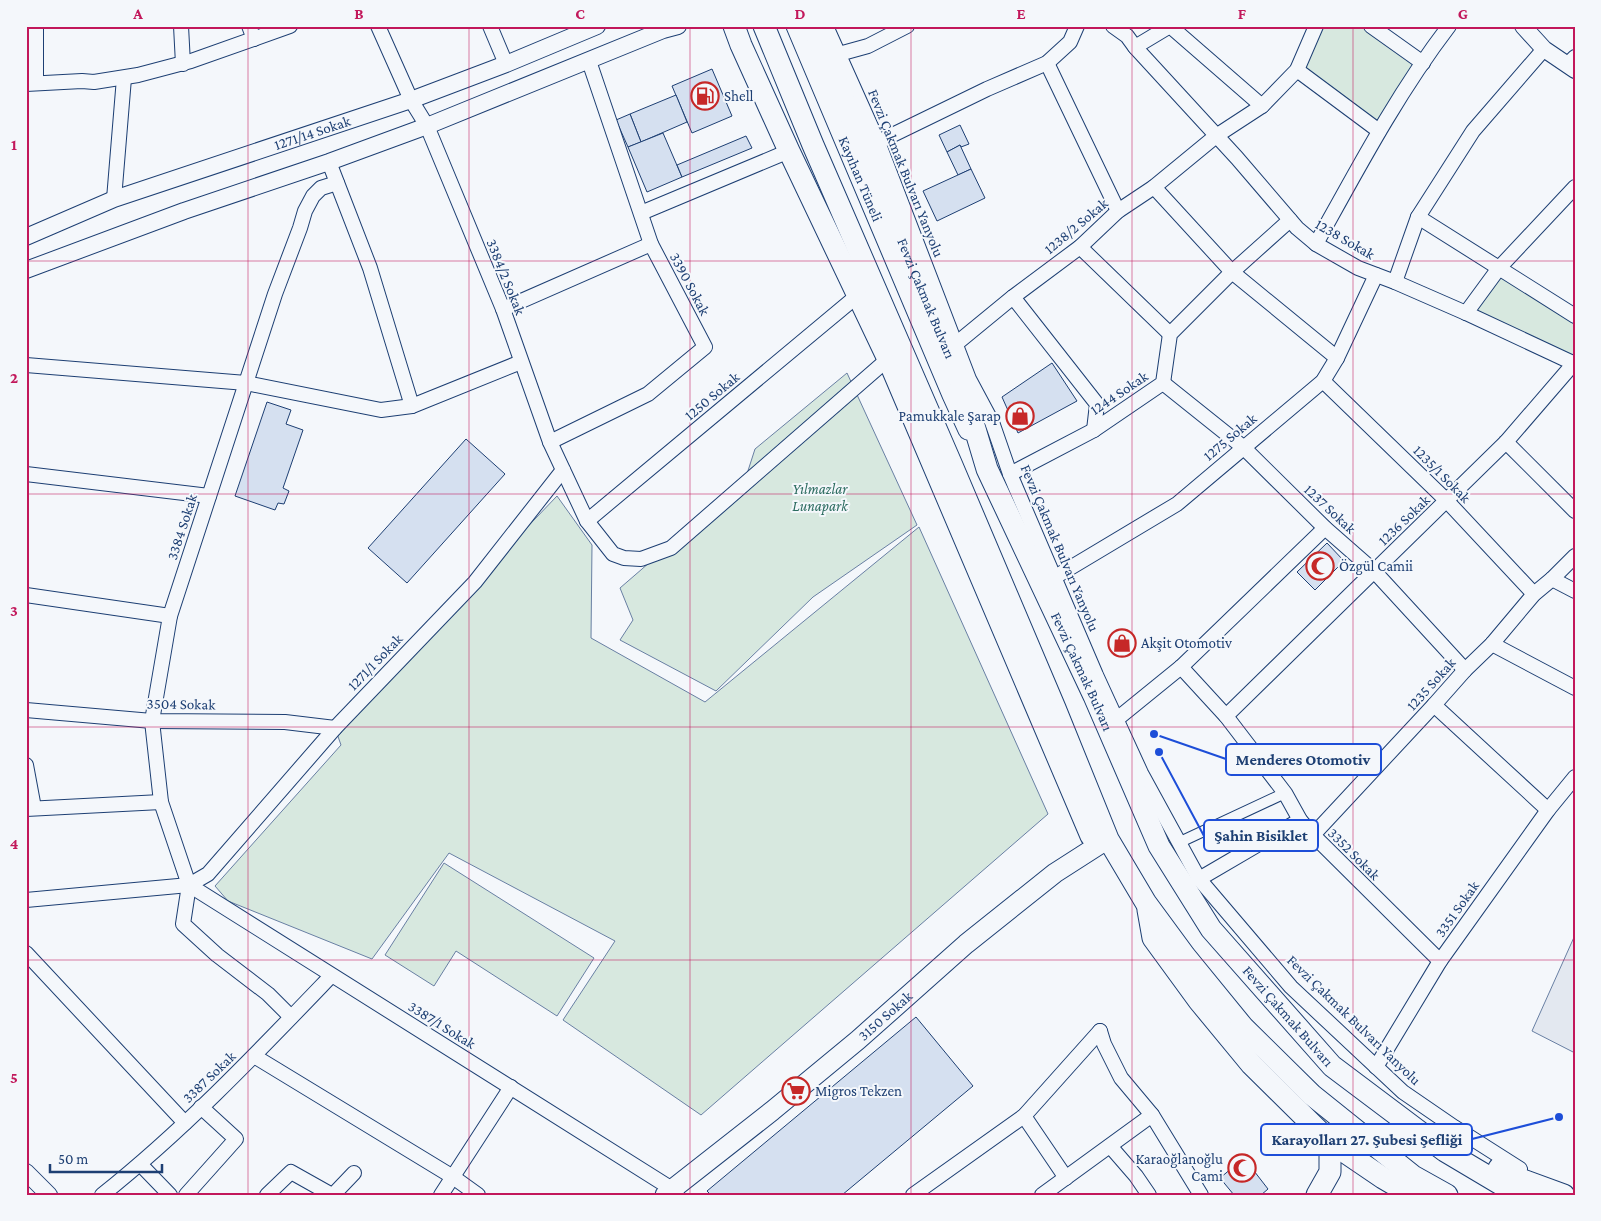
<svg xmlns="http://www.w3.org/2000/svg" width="1601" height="1221" font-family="'Crimson Pro',serif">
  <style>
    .green { fill: #d7e8df; stroke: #687fa3 }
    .parking { fill: #e3e8f0; stroke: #687fa3 }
    .building { fill: #d5e0f0; stroke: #1d3f73 }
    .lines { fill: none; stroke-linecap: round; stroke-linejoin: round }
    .pedestrian-casing { stroke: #1d3f73; stroke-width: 12 }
    .minor-casing { stroke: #1d3f73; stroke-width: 16 }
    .tertiary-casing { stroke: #1d3f73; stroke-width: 18 }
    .secondary-casing { stroke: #1d3f73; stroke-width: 21 }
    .primary-casing { stroke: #1d3f73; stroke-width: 23 }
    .pedestrian { stroke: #f4f7fb; stroke-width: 10 }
    .minor { stroke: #f4f7fb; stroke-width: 14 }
    .tertiary { stroke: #f4f7fb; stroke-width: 16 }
    .secondary { stroke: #f4f7fb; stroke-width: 19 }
    .primary { stroke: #f4f7fb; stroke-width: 21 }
    .grid { fill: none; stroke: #c2185b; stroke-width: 1; stroke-opacity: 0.55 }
    .labels { text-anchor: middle; stroke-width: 4; stroke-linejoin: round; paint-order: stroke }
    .poi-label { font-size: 15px; fill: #1d3f73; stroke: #f4f7fb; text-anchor: start }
    .street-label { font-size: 15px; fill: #1d3f73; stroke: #f4f7fb }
    .park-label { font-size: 15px; font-style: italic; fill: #2c6c60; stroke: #f4f7fb }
    .leader { fill: none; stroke: #1d4ed8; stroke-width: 2 }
    .callout-dot { fill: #1d4ed8; stroke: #f4f7fb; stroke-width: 2 }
    .callout { fill: #f4f7fb; stroke: #1d4ed8; stroke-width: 2 }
    .callout-label { font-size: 16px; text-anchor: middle; font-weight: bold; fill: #1d3f73 }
    .neatline { fill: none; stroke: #c2185b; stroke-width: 2 }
    .grid-label { font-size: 16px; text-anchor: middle; font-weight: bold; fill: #c2185b }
  </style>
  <rect width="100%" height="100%" fill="#f4f7fb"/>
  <g class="green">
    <path d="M1316 26H1371L1423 63 1379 131 1297 70Z"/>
    <path d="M1499 268 1575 316V362L1466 313Z"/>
    <path d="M847 373 917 525 813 597 716 691 620 640 633 620 620 588 745 480 755 449Z"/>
    <path d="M557 496 592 545 591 638 705 702 919 527 1048 814 701 1115 563 1020 615 941 449 853 372 959 228 901 215 886 341 745 335 728Z"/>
    <path d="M444 863 594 958 557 1016 456 951 434 986 385 955Z"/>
  </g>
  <path class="parking" d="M1575 935V1053L1532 1031Z"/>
  <g class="building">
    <path d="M712 69 732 116 692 133 672 86Z"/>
    <path d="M676 95 687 122 641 142 630 114Z"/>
    <path d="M630 114 641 142 628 147 616 120Z"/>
    <path d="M960 125 969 144 961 147 960 145 947 152 939 135Z"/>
    <path d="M663 133 682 177 647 192 628 147Z"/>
    <path d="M746 136 752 148 682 177 677 165Z"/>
    <path d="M960 145 971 169 958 175 947 152Z"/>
    <path d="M971 169 985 198 937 221 923 191Z"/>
    <path d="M1052 363 1077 401 1018 433 1002 397Z"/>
    <path d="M267 402 291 410 286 424 303 430 283 488 289 491 284 504 278 503 275 510 235 496Z"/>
    <path d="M466 439 505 474 407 583 368 548Z"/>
    <path d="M1327 543 1344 561 1315 590 1297 572Z"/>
    <path d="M916 1017 973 1086 842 1195H711L707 1191Z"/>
    <path d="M1244 1158 1268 1189 1261 1195H1234L1220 1178Z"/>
  </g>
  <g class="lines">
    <g class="pedestrian-casing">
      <path id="pedestrian" d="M1178 843 1285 793"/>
    </g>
    <g class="minor-casing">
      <g id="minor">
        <path d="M181 26 183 64"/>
        <path d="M249 26 254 39"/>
        <path d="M378 26 411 100 427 126 503 309 550 442 587 521 613 554 624 558 641 559 671 548 888 359"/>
        <path d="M490 26 506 64"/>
        <path d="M826 26 878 142 969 379 992 422 1010 474 1096 675 1141 773 1199 879 1291 987 1403 1092 1454 1127 1520 1169"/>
        <path d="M1113 26 1127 36 1135 47 1237 158 1297 228 1316 244 1358 268 1395 282 1466 313 1573 363"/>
        <path d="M1371 26 1423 63"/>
        <path d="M1135 47 1170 26 1262 106"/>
        <path d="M839 54 868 46 907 26"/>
        <path d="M1047 63 1118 211"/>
        <path d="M1568 64 1575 57"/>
        <path d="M1297 70 1379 131"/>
        <path d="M36 83V26"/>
        <path d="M26 84 82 81 94 82 138 75 191 61 290 26"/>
        <path d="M878 142 987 89 1047 63 1070 42 1077 26"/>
        <path d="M329 162 370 268 412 406"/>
        <path d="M337 183 321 188 313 196 305 211 300 228 275 294 170 616 152 721 161 802 189 885 208 874 335 728 475 582 563 470"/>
        <path d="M1154 187 1232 272 1337 358"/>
        <path d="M114 199 124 78"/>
        <path d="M641 213 789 151"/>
        <path d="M1418 217 1575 316"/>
        <path d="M1316 244C1357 170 1397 94 1449 26"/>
        <path d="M1080 247 1170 334"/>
        <path d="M1395 282 1418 217 1473 131 1544 49"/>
        <path d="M1013 297 1097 404 1094 430"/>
        <path d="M503 309 651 244"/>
        <path d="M1466 313 1499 268 1575 187"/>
        <path d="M957 343 1013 297 1080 247 1118 211 1154 187 1216 136 1262 106 1297 70 1316 26"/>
        <path d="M26 365 246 383 381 410 412 406 521 362"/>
        <path d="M1323 381 1447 501 1534 594"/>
        <path d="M1163 383 1243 447 1325 528 1374 571 1465 670"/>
        <path d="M550 442 648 394 705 347 651 244 589 61"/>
        <path d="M1506 442 1575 511"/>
        <path d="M26 474 209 496"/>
        <path d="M1010 474 1094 430 1163 383 1170 334 1232 272 1290 220"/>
        <path d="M587 521 857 296"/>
        <path d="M1055 577 1177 504 1323 381 1337 358 1376 275"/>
        <path d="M1552 579 1575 591"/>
        <path d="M26 595 170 616"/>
        <path d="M1492 644 1575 688"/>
        <path d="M1181 667 1226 716 1285 793 1300 820 1313 835 1440 961"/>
        <path d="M1434 705 1548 810"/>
        <path d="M26 710 152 721 285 722 335 728"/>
        <path d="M1226 716 1506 442 1575 362"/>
        <path d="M1117 719 1181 667 1325 528"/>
        <path d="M26 765 34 808"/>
        <path d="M26 809 161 802"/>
        <path d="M1313 835 1434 705 1465 670 1492 644 1534 594 1552 579 1575 556"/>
        <path d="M1199 879 1300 820"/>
        <path d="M189 885 672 1189 677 1195"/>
        <path d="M189 885 183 924 217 955 268 994 291 1017"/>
        <path d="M26 900 189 885"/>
        <path d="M26 953 185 1123"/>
        <path d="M1100 1031 1104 1044 1121 1078 1152 1115 1201 1195"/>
        <path d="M254 1056 453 1177 478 1195"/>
        <path d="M1376 1067 1440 961 1548 810 1575 777"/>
        <path d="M1024 1116 1066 1178"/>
        <path d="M1110 1146 1136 1176 1149 1195"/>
        <path d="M140 1164 170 1195"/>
        <path d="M102 1195C185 1129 258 1052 331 976"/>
        <path d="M186 1195 236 1139 201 1107"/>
        <path d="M267 1195 291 1172 332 1195"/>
        <path d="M333 1195 354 1173"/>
        <path d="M441 1195 511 1087"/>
        <path d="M913 1195 1024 1116 1100 1031"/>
        <path d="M1042 1195 1152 1115"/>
      </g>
    </g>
    <g class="tertiary-casing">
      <g id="tertiary">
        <path d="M1523 26 1544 49 1575 70"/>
        <path id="s1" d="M26 237 114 199 411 100 506 64 597 26"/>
        <path d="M26 270 184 211 329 162 427 126 663 30 678 26"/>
        <path d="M26 1172 49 1195"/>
      </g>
    </g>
    <g class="secondary-casing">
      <g id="secondary">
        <path id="s2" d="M796 26 952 395 968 430"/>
        <path id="s3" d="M665 1195 772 1111 858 1040 966 944 1055 873 1108 839"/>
      </g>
    </g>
    <g class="primary-casing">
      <g id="primary">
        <path d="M734 26 741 45 789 151 888 359 1091 836"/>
        <path d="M764 26 813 145 951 463 1055 708 1108 839 1146 903 1185 956 1243 1027 1312 1095 1413 1176 1447 1195"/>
        <path id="s4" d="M813 26 961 382 987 469 1094 696 1159 846 1211 929 1332 1066 1445 1151 1519 1195"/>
        <path d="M1148 910 1153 938 1199 1001 1251 1064 1330 1142 1383 1178 1412 1195"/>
        <path d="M1499 1168 1520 1179 1564 1195"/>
        <path d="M1317 1195 1330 1172V1142"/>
      </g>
    </g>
    <use href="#pedestrian" class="pedestrian"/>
    <use href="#minor" class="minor"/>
    <use href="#tertiary" class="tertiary"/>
    <use href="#secondary" class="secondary"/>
    <use href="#primary" class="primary"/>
  </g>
  <path class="grid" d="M248 26V1195M469 26V1195M690 26V1195M911 26V1195M1132 26V1195M1353 26V1195M26 261H1575M26 494H1575M26 727H1575M26 960H1575"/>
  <defs>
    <g id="fuel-ring" transform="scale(1.4375)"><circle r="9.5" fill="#f4f7fb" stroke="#c62828" stroke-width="1.5"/><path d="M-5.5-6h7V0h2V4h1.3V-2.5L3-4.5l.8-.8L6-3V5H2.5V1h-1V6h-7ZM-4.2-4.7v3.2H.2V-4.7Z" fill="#c62828"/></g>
    <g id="shop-ring" transform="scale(1.4375)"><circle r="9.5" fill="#f4f7fb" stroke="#c62828" stroke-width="1.5"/><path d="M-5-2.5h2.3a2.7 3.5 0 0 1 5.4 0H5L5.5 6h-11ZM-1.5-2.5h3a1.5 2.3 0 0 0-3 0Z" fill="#c62828"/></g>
    <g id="mosque-ring" transform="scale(1.4375)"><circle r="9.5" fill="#f4f7fb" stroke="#c62828" stroke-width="1.5"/><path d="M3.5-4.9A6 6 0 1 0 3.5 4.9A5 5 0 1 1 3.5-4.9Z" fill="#c62828"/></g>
    <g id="supermarket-ring" transform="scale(1.4375)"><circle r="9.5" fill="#f4f7fb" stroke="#c62828" stroke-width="1.5"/><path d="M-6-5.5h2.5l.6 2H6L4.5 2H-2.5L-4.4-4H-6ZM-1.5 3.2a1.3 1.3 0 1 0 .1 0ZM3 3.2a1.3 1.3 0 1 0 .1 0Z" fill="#c62828"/></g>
  </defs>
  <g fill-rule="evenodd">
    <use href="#fuel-ring" x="705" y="96"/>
    <use href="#shop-ring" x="1020" y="416"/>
    <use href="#mosque-ring" x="1320" y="566"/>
    <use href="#shop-ring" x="1122" y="643"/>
    <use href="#supermarket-ring" x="796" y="1091"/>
    <use href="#mosque-ring" x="1242" y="1168"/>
  </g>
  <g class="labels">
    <g class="poi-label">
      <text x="724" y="101">Shell</text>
      <text x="1001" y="421" text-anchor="end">Pamukkale Şarap</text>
      <text x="1339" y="571">Özgül Camii</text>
      <text x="1141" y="648">Akşit Otomotiv</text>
      <text x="815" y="1096">Migros Tekzen</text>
      <text x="1223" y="1164" text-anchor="end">Karaoğlanoğlu<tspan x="1223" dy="17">Cami</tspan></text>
    </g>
    <g class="street-label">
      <text dy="5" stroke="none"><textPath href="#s1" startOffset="305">1271/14 Sokak</textPath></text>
      <text transform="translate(906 173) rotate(68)" y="5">Fevzi Çakmak Bulvarı Yanyolu</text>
      <text dy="5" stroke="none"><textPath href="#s2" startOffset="166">Kayıhan Tüneli</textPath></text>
      <text transform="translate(1076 226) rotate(-40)" y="5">1238/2 Sokak</text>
      <text transform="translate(1345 239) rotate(30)" y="5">1238 Sokak</text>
      <text transform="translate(506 277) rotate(68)" y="5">3384/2 Sokak</text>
      <text transform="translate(690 284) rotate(62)" y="5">3390 Sokak</text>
      <text dy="5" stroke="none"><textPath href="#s4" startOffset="295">Fevzi Çakmak Bulvarı</textPath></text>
      <text transform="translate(1119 393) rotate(-34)" y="5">1244 Sokak</text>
      <text transform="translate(712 396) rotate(-40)" y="5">1250 Sokak</text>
      <text transform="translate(1230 437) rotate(-40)" y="5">1275 Sokak</text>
      <text transform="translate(1442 474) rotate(45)" y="5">1235/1 Sokak</text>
      <text transform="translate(1330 509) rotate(43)" y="5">1237 Sokak</text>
      <text transform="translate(1404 520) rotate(-44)" y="5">1236 Sokak</text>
      <text transform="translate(182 527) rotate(-72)" y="5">3384 Sokak</text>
      <text transform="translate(1060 548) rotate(67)" y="5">Fevzi Çakmak Bulvarı Yanyolu</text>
      <text transform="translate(375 662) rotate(-46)" y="5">1271/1 Sokak</text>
      <text dy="5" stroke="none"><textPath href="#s4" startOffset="700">Fevzi Çakmak Bulvarı</textPath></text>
      <text transform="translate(1431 684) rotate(-48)" y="5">1235 Sokak</text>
      <text transform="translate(181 704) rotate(1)" y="5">3504 Sokak</text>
      <text transform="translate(1354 854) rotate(45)" y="5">3352 Sokak</text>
      <text transform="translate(1457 909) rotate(-55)" y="5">3351 Sokak</text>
      <text dy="5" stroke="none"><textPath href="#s3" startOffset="284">3150 Sokak</textPath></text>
      <text dy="5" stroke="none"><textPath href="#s4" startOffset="1105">Fevzi Çakmak Bulvarı</textPath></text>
      <text transform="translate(1354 1020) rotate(44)" y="5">Fevzi Çakmak Bulvarı Yanyolu</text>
      <text transform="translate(442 1025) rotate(32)" y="5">3387/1 Sokak</text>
      <text transform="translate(209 1077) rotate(-44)" y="5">3387 Sokak</text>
    </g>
    <g class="park-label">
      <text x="820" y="494">Yılmazlar<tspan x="820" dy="17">Lunapark</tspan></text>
    </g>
  </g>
  <path class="leader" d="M1154 734L1226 759M1159 752L1204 836M1559 1117L1472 1139"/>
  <g class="callout-dot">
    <circle cx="1154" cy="734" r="5"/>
    <circle cx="1159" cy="752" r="5"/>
    <circle cx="1559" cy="1117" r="5"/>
  </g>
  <g class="callout">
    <rect x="1226" y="744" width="155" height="31" rx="5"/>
    <rect x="1204" y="820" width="114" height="31" rx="5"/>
    <rect x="1261" y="1124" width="211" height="31" rx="5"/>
  </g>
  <g class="callout-label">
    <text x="1303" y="765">Menderes Otomotiv</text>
    <text x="1261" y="841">Şahin Bisiklet</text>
    <text x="1367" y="1145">Karayolları 27. Şubesi Şefliği</text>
  </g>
  <rect width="1601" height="1221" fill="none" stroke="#f4f7fb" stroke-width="55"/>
  <path d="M50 1164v8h112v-8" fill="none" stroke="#1d3f73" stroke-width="2.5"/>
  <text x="58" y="1164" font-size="15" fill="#1d3f73" stroke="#f4f7fb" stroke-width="4" paint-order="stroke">50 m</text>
  <rect x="28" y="28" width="1546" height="1166" class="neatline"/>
  <g class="grid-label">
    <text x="138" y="19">A</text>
    <text x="359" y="19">B</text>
    <text x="580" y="19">C</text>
    <text x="800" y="19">D</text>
    <text x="1021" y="19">E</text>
    <text x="1242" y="19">F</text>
    <text x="1463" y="19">G</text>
    <text x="14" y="150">1</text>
    <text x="14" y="383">2</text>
    <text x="14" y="616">3</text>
    <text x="14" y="849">4</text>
    <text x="14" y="1083">5</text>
  </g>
</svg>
